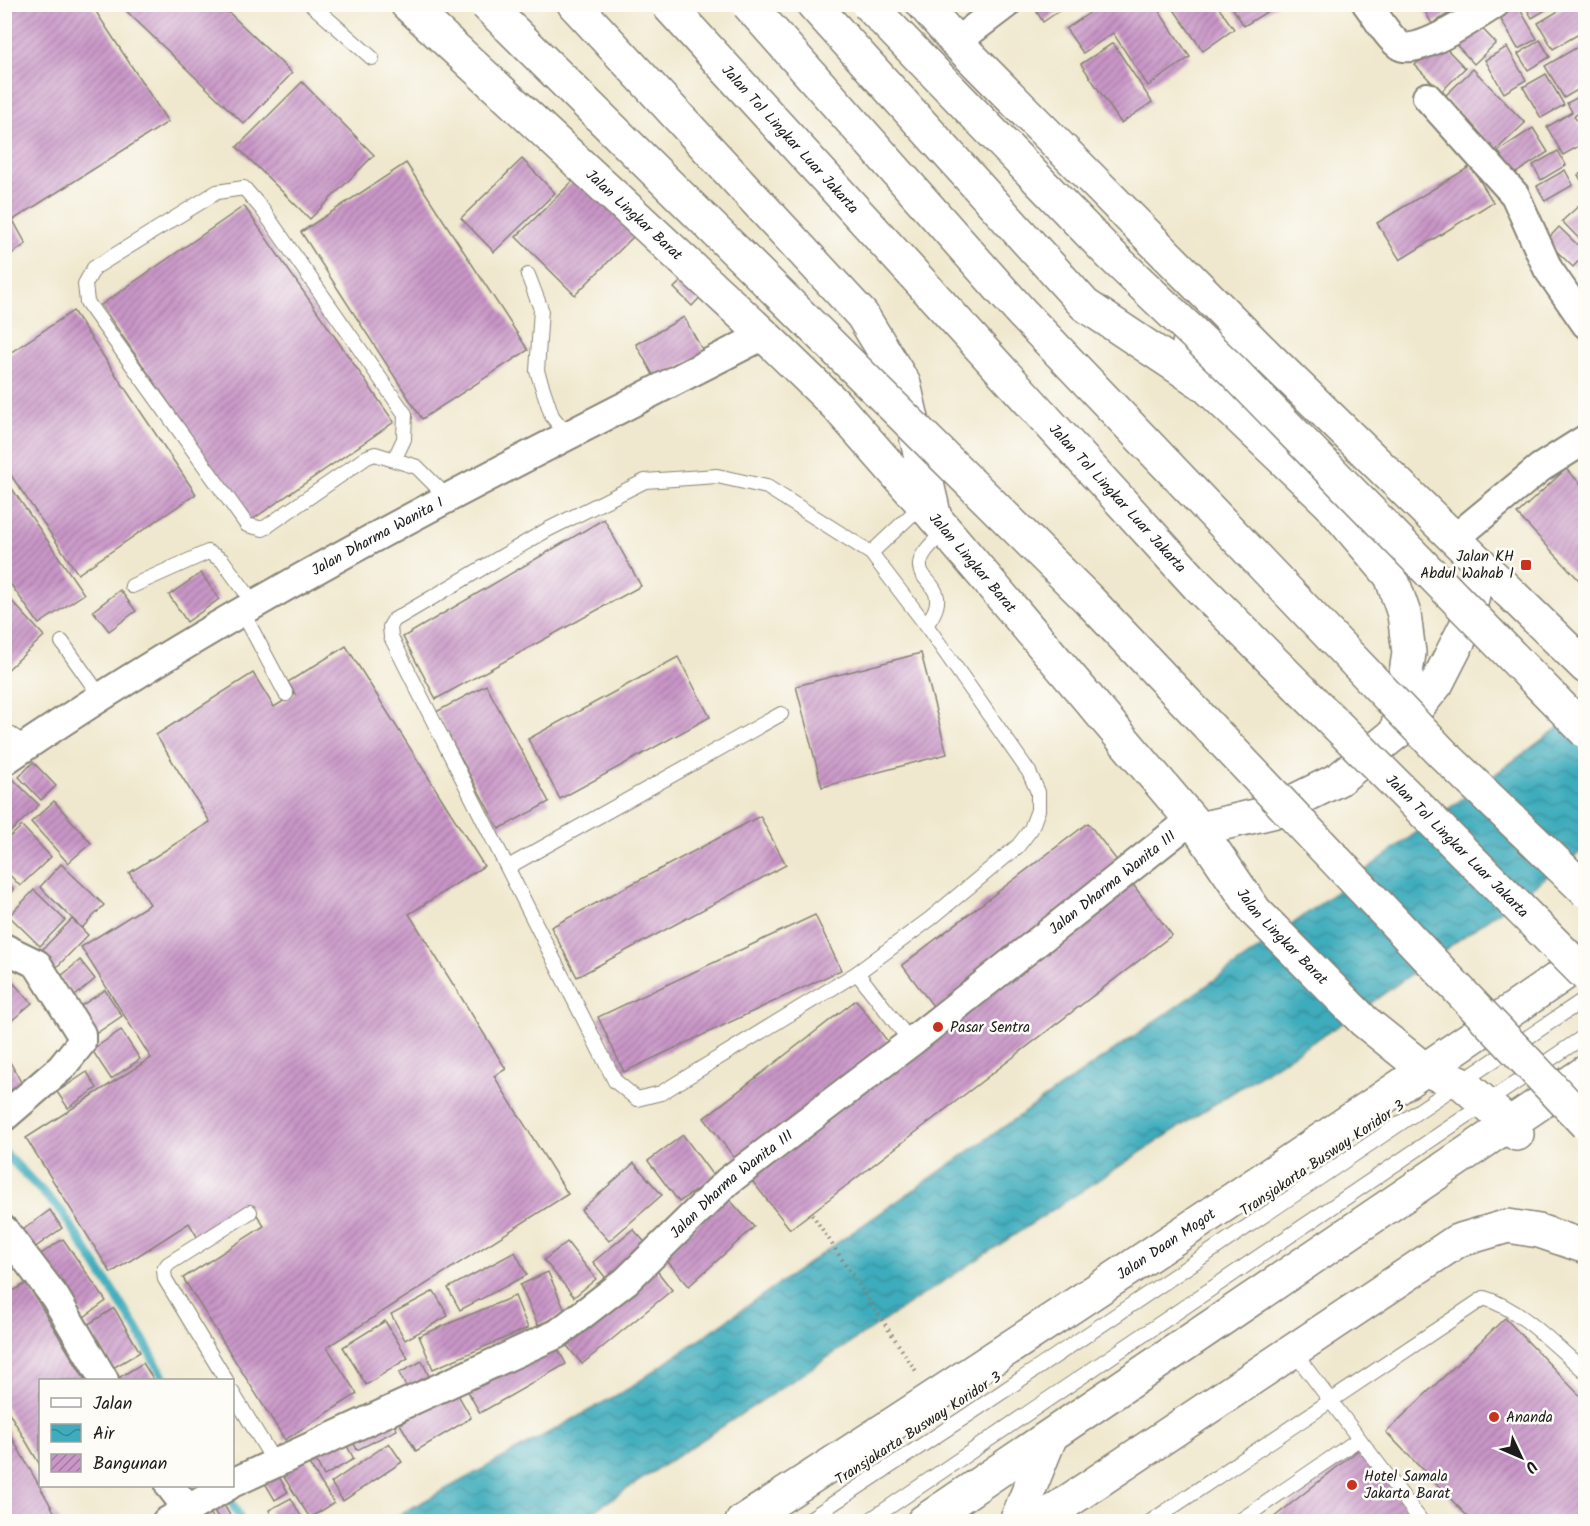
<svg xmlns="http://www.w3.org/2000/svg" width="1590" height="1526" font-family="Kalam,sans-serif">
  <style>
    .water { fill: url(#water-waves); stroke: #2d646c; stroke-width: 1.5 }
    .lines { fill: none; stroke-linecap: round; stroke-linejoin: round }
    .stream { stroke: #3eacbc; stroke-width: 9 }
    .building { fill: url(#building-hatch) }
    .service-casing { stroke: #868275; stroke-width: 16 }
    .minor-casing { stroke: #868275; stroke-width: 32 }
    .primary-casing { stroke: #868275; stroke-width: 36 }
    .trunk-casing { stroke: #868275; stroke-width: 36 }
    .motorway-casing { stroke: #868275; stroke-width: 36 }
    .path { stroke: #868275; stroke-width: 4; stroke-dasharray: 1.5 4.5; stroke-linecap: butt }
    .service { stroke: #fff; stroke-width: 14 }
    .minor { stroke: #fff; stroke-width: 28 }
    .primary { stroke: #fff; stroke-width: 33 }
    .trunk { stroke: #fff; stroke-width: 33 }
    .motorway { stroke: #fff; stroke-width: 33 }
    .primary-bridge-casing { stroke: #868275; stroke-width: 36; stroke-linecap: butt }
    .motorway-bridge-casing { stroke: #868275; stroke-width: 36; stroke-linecap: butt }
    .primary-bridge { stroke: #fff; stroke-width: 33 }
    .motorway-bridge { stroke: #fff; stroke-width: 33 }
    .poi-dot { fill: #c8321e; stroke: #fdfcf7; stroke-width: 2 }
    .labels { text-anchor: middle; stroke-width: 5; stroke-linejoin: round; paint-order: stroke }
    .street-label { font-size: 15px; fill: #1c1c1c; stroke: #fdfcf7 }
    .poi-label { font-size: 15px; fill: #1c1c1c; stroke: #fdfcf7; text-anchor: start }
  </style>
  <defs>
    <pattern id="water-waves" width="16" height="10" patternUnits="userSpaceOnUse" patternTransform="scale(1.5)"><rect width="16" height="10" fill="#3eacbc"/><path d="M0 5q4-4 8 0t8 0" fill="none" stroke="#338b98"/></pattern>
    <pattern id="building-hatch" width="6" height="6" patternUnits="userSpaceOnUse" patternTransform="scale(1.5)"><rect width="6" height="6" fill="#c996c7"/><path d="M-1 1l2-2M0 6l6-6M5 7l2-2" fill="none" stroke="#a27aa1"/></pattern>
  </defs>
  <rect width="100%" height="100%" fill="#fdfcf7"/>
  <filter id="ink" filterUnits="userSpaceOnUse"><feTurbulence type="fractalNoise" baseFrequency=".0167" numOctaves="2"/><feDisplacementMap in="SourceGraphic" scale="12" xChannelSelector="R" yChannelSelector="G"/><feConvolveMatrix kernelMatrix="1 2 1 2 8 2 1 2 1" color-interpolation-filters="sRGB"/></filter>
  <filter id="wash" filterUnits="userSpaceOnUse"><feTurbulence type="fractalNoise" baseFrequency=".008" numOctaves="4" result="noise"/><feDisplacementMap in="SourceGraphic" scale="24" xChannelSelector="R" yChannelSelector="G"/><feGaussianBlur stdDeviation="1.35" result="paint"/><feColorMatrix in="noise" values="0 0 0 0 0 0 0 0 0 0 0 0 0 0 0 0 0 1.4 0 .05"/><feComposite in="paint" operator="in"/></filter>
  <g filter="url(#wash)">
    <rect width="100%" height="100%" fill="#f0e8ce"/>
    <path class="water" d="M1585 708V849L1346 1021 1219 1101 578 1521 386 1522 628 1389 1256 951Z"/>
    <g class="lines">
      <g class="stream">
        <path d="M4 1152 62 1212 137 1329 165 1380"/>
        <path d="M225 1490 242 1522"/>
      </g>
    </g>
    <g id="blocks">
      <g class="building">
        <path d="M4 4H91L168 122 13 220 26 244 4 259Z"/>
        <path d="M119 4H220L292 73 244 124Z"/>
        <path d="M1032 4H1069L1043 22Z"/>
        <path d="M1096 4H1154L1190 57 1148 86 1113 33 1083 53 1066 29 1095 9 1093 7Z"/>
        <path d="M1170 4H1216L1234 29 1203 51Z"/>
        <path d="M1230 4H1279L1244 26Z"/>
        <path d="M1421 4H1464L1432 24Z"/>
        <path d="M1507 4H1517L1537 39 1518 49 1496 11Z"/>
        <path d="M1524 4H1556L1532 18Z"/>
        <path d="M1570 4H1576L1586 20V30L1553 49 1538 23Z"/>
        <path d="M1472 18 1496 43 1474 64 1450 38Z"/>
        <path d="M1540 40 1550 57 1528 70 1518 54Z"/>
        <path d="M1439 41 1465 68 1441 92 1415 65Z"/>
        <path d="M1586 42V85L1564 98 1545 66Z"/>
        <path d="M1113 43 1152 102 1121 123 1081 64Z"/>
        <path d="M1507 47 1526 80 1504 93 1485 60Z"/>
        <path d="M1473 69 1525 123 1495 151 1444 97Z"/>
        <path d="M1546 74 1564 105 1541 118 1523 87Z"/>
        <path d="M302 82 374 155 310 219 237 147Z"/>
        <path d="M1586 93V109L1574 116 1586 136V142L1563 155 1547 127 1572 112 1567 103Z"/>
        <path d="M1533 128 1548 152 1513 175 1498 151Z"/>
        <path d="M1558 151 1566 165 1541 180 1533 165Z"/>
        <path d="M522 159 555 193 494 252 461 218Z"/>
        <path d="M406 163 528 350 422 419 301 232Z"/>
        <path d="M1471 166 1493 202 1400 260 1377 223Z"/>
        <path d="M1565 170 1573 185 1545 201 1537 186Z"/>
        <path d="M1586 170V189L1578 175Z"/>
        <path d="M581 173 639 231 575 295 516 237Z"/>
        <path d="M1582 203 1586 207V246L1562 221Z"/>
        <path d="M244 206 394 422 250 521 101 305Z"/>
        <path d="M1559 227 1586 253 1573 267 1546 241Z"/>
        <path d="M688 274 706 291 692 306 674 288Z"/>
        <path d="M73 311 196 494 78 574 4 465V357Z"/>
        <path d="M684 317 704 353 656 380 636 344Z"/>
        <path d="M1566 469 1586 489V573L1579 580 1517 514Z"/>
        <path d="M4 477 84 594 39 624 4 575Z"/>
        <path d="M604 519 641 586 436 699 403 637Z"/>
        <path d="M201 573 219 599 187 622 169 595Z"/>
        <path d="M120 590 136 611 109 631 93 611Z"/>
        <path d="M11 600 44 636 4 673V606Z"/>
        <path d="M346 646 484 866 409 914 506 1069 494 1076 568 1194 327 1347 357 1394 285 1440 183 1278 264 1226 252 1207 199 1240 189 1223 111 1273 26 1138 151 1058 81 947 150 904 129 873 210 822 156 735 253 673 274 707 295 694 288 682Z"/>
        <path d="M921 653 947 754 822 787 796 686Z"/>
        <path d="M678 657 710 717 560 799 528 739Z"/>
        <path d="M486 685 549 802 499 829 436 712Z"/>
        <path d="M33 762 56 786 41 800 19 777Z"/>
        <path d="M12 778 39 805 4 838V785Z"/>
        <path d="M54 801 91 843 68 863 31 822Z"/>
        <path d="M760 816 786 865 577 977 551 927Z"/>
        <path d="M1088 823 1122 867 936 1010 902 965Z"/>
        <path d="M22 826 51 857 20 886 4 869V842Z"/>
        <path d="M61 864 104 905 82 928 40 887Z"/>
        <path d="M4 878 14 890 4 898Z"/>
        <path d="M1131 882 1172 935 790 1229 749 1177Z"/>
        <path d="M34 890 65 920 40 946 9 916Z"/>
        <path d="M815 915 841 970 624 1072 598 1017Z"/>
        <path d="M72 919 88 935 52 972 36 956Z"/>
        <path d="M80 960 95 979 75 996 60 977Z"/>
        <path d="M5 974 32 1003 10 1022 5 1016Z"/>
        <path d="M105 990 122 1016 91 1037 73 1011Z"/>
        <path d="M856 1000 892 1047 739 1164 704 1118Z"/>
        <path d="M121 1030 140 1059 111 1079 92 1050Z"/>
        <path d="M10 1062 22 1084 4 1094V1065Z"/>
        <path d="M87 1072 97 1088 68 1108 57 1092Z"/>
        <path d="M683 1135 714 1177 679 1202 648 1161Z"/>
        <path d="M634 1163 662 1195 609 1241 581 1210Z"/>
        <path d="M727 1197 754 1227 689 1286 662 1255Z"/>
        <path d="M50 1210 62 1228 30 1251 17 1234Z"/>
        <path d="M633 1229 650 1248 609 1282 593 1262Z"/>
        <path d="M63 1239 106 1301 84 1317 41 1254Z"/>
        <path d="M567 1242 596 1279 574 1297 544 1260Z"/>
        <path d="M515 1252 527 1275 460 1310 448 1288Z"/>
        <path d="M654 1267 672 1290 582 1364 563 1341Z"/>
        <path d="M548 1272 566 1313 538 1325 520 1285Z"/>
        <path d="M27 1283 85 1380H40V1465L4 1404V1296Z"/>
        <path d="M434 1291 448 1316 405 1340 391 1314Z"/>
        <path d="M515 1296 528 1328 433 1369 419 1336Z"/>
        <path d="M114 1308 140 1352 113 1368 87 1325Z"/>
        <path d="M1505 1318 1586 1402V1522H1473L1386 1432Z"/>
        <path d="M385 1321 408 1358 366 1385 343 1347Z"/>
        <path d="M553 1340 566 1364 480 1413 467 1390Z"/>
        <path d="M422 1361 433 1385 411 1396 399 1373Z"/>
        <path d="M143 1363 154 1380H122L120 1377Z"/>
        <path d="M456 1391 471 1418 416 1451 400 1424Z"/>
        <path d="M389 1412 397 1430 357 1450 349 1432Z"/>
        <path d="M4 1424 60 1522H4Z"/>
        <path d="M341 1435 354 1459 324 1476 311 1451Z"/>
        <path d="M389 1443 402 1462 343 1501 331 1483Z"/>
        <path d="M1361 1448 1418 1522H1268Z"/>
        <path d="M304 1456 334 1503 310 1518 280 1471Z"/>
        <path d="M275 1470 288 1492 275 1500 262 1478Z"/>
        <path d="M291 1498 304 1522H274L269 1510Z"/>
        <path d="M224 1505 234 1522H221L214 1511Z"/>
        <path d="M209 1510 215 1522H194Z"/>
      </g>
    </g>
  </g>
  <g filter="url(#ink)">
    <use href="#blocks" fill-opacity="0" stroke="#868275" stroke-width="1.5"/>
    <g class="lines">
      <g class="service-casing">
        <g id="service">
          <path d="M311 4 372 58"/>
          <path d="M528 275 541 309 537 371 552 416 568 436"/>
          <path d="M394 460 404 439 405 414 262 209 244 188 217 192 94 268 85 284 87 302 247 525 263 529 367 457 375 454 417 467 448 498"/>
          <path d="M717 476 767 487 871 553 926 625 1029 772 1038 792V810L1031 829 1018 846 930 919 857 973 661 1093 637 1099 615 1081 391 637 390 627 394 620 547 530 645 481Z"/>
          <path d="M871 553 923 504"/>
          <path d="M132 586 208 552 222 560 256 606"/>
          <path d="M243 613 286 694"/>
          <path d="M926 625C959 582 907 584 923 555 928 546 938 538 945 531"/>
          <path d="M62 642 101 697"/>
          <path d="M4 730 27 745"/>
          <path d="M508 867 781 714"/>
          <path d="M857 973 911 1042"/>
          <path d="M1293 1351 1422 1522"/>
          <path d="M226 1380 165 1279 164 1270 168 1264 250 1212"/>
          <path d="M232 1392 275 1463"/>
          <path d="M805 1522 965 1417 1586 998"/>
          <path d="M867 1522 1586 1035"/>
          <path d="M1150 1522 1484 1298C1523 1310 1555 1346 1586 1372"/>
          <path d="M1238 1522 1359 1439"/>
        </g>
      </g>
      <g class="minor-casing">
        <g id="minor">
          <path d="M1367 4C1377 17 1387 36 1399 45 1415 58 1479 14 1495 4"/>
          <path d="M956 42 1006 4"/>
          <path d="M1427 97 1515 195 1548 269 1586 324"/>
          <path d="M1454 539 1540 468 1586 439"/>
          <path id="s1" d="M4 761C242 597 507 467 764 335"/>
          <path d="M4 948 37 964 81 1034V1043L61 1068 4 1117"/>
          <path d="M4 1230 55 1297 104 1380"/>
          <path id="s2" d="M232 1483 557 1334 626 1281 728 1181 911 1042 1191 820"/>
          <path d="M170 1486 187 1508"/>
          <path d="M166 1522 228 1486"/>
        </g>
      </g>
      <g class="primary-casing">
        <g id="primary">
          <path id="s3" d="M407 4 764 335 836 405 935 518 1199 829 1255 911 1364 1021 1425 1070 1462 1083 1509 1124 1517 1134"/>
          <path d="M923 4 956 42 1263 352 1586 667"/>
          <path d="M1199 829 1272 812 1339 779 1397 732 1437 683 1466 626 1480 563"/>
        </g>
      </g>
      <g class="trunk-casing">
        <g id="trunk">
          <path id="s4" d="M742 1522C1026 1339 1308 1151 1586 959"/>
          <path d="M923 1522 1586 1072"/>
          <path d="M1016 1522 1050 1438"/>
          <path d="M1037 1522 1457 1241 1508 1226 1539 1231 1586 1247"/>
        </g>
      </g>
      <g class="motorway-casing">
        <g id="motorway">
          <path d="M574 4 862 315 904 384 935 518"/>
          <path d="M813 4 1085 305 1205 385 1330 504 1391 576 1404 614 1409 653 1397 732"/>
          <path d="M1189 344 1263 352"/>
        </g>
      </g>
      <path class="path" d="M812 1214 916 1371"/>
      <use href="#service" class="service"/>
      <use href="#minor" class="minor"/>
      <use href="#primary" class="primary"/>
      <use href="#trunk" class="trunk"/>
      <use href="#motorway" class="motorway"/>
      <g class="primary-bridge-casing">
        <g id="primary-bridge">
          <path d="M486 4 1089 600 1586 1124"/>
          <path d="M868 4 1111 255 1232 370 1586 732"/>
        </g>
      </g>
      <g class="motorway-bridge-casing">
        <g id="motorway-bridge">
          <path id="s5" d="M667 4 1198 586 1586 975"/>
          <path d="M748 4 1021 312 1442 753 1586 891"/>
        </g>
      </g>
      <use href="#primary-bridge" class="primary-bridge"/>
      <use href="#motorway-bridge" class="motorway-bridge"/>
    </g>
  </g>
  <g class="poi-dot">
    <rect x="1520" y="559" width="12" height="12" rx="3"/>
    <circle cx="938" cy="1027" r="6"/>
    <circle cx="1494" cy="1417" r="6"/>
    <circle cx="1352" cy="1485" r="6"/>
  </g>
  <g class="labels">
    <g class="street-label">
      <text dy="5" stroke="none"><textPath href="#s5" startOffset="183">Jalan Tol Lingkar Luar Jakarta</textPath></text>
      <text dy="5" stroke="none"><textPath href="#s3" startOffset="310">Jalan Lingkar Barat</textPath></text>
      <text dy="5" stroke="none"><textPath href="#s5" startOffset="669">Jalan Tol Lingkar Luar Jakarta</textPath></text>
      <text dy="5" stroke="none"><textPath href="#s1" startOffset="436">Jalan Dharma Wanita I</textPath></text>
      <text dy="5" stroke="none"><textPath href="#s3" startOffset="796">Jalan Lingkar Barat</textPath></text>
      <text dy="5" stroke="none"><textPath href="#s5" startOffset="1155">Jalan Tol Lingkar Luar Jakarta</textPath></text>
      <text dy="5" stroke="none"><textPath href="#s2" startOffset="1074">Jalan Dharma Wanita III</textPath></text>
      <text dy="5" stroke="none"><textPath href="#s3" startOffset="1282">Jalan Lingkar Barat</textPath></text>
      <text transform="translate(1322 1158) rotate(-34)" y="5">Transjakarta Busway Koridor 3</text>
      <text dy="5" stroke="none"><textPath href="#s2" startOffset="588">Jalan Dharma Wanita III</textPath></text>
      <text dy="5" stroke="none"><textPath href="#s4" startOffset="507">Jalan Daan Mogot</textPath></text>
      <text transform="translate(918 1428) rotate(-33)" y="5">Transjakarta Busway Koridor 3</text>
    </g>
    <g class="poi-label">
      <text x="1514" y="561" text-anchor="end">Jalan KH<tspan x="1514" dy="17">Abdul Wahab I</tspan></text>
      <text x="950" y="1032">Pasar Sentra</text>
      <text x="1506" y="1422">Ananda</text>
      <text x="1364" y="1481">Hotel Samala<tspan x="1364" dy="17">Jakarta Barat</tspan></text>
    </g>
  </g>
  <rect width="1590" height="1526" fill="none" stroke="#fdfcf7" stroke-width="24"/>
  <rect x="39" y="1379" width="195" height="108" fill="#fdfcf7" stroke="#a3a29f" stroke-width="1.5"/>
  <rect x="51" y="1398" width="30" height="9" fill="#ffffff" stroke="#a3a29f" stroke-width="1.5"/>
  <text x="93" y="1409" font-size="18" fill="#1c1c1c">Jalan</text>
  <rect x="51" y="1424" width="30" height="18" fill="url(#water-waves)" stroke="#a3a29f" stroke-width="1.5"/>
  <text x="93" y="1439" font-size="18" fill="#1c1c1c">Air</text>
  <rect x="51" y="1454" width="30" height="18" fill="url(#building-hatch)" stroke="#a3a29f" stroke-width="1.5"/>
  <text x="93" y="1469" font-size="18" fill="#1c1c1c">Bangunan</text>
  <g transform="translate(1521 1457) rotate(134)" stroke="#fdfcf7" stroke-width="4.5" paint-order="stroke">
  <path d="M0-4.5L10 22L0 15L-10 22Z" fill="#1c1c1c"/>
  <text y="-9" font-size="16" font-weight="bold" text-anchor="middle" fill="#1c1c1c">U</text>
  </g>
</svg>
